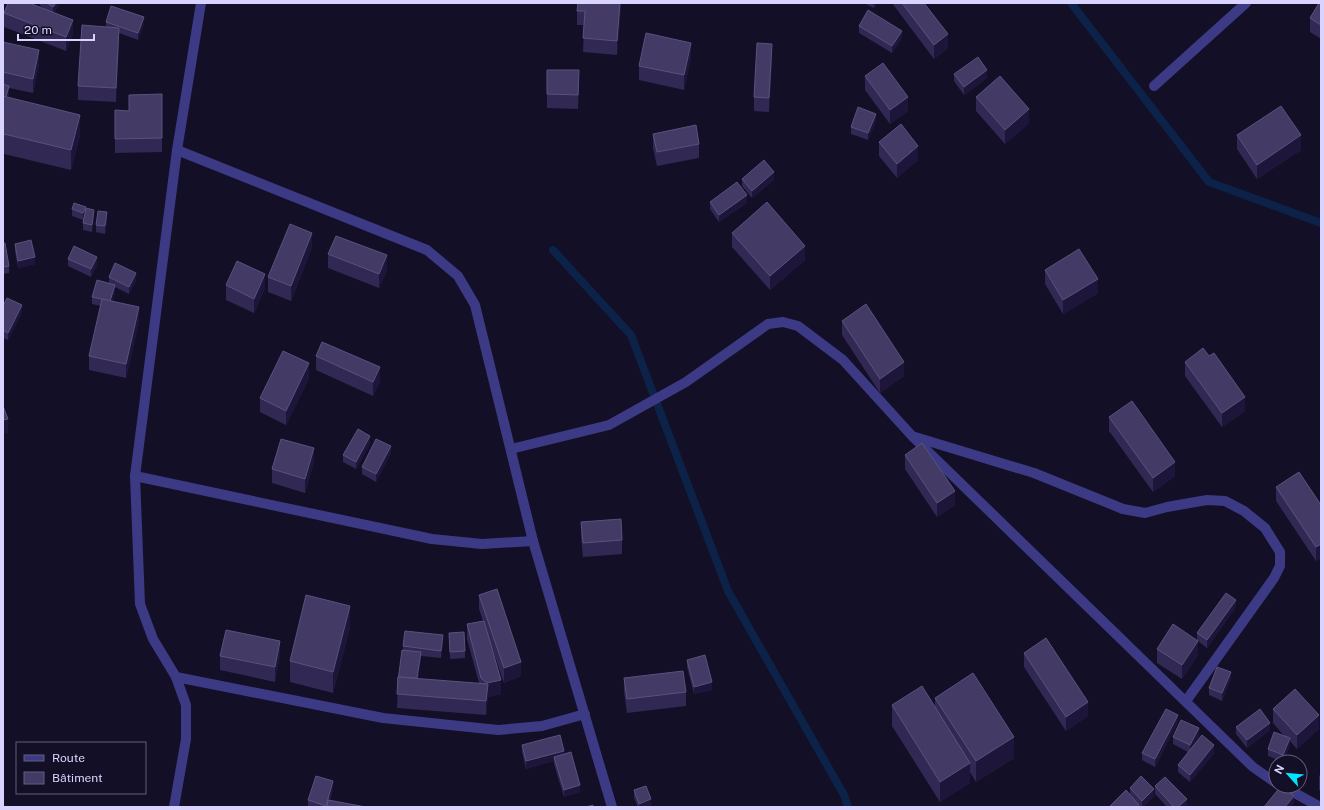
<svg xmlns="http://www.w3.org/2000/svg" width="1324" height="810" font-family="'Public Sans',sans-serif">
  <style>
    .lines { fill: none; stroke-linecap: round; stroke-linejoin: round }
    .stream { stroke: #0c2248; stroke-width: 8 }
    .street { stroke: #3d3a85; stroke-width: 10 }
    .wall { fill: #312854 }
    .shaded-wall { fill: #1d163a }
    .building { fill: #433a66; stroke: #5a527e }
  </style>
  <rect width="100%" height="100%" fill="#130f26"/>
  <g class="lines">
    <g class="stream">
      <path d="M1071 3 1209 182 1321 223"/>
      <path d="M553 250 631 335 728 591 844 795 848 807"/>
    </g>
    <g class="street">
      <path d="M1154 86 1246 3"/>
      <path d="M177 150 427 250 458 276 475 305 533 541 612 807"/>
      <path d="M915 437 1034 473 1123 509 1145 513 1167 507 1207 500 1225 501 1244 511 1265 528 1280 552V566L1274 578 1186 701"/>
      <path d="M511 449 609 425 686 382 768 324 783 322 798 326 843 360 913 437 1253 767 1276 783"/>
      <path d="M135 476 432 539 482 544 533 541"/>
      <path d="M176 677 383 718 498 730 542 726 585 714"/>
      <path d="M1282 786 1320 807"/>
      <path d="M174 807 186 739V705L176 677 153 639 140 604 135 476 177 150 201 3"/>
    </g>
  </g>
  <g class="wall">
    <path d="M40 3H60L54 13 73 34 66 51 4 27V13L45 9 40 6Z"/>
    <path d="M621 3 617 55 583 52 584 25H577V11Z"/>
    <path d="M864 3H877L874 8Z"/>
    <path d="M892 3H924L948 48 934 59Z"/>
    <path d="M1321 3V39L1310 32V18Z"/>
    <path d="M106 22 144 24 138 40 119 33 116 102 78 100V86L106 27Z"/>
    <path d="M859 26 902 38 892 53 859 33Z"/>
    <path d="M3 42 39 64 33 93 9 88V93L8 97 80 136 71 170 4 154 3 160Z"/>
    <path d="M691 57 684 90 639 80V66Z"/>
    <path d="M772 58 769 112 754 111V97Z"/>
    <path d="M954 74 987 78 964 95 954 81Z"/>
    <path d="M865 76 908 111 890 124 865 90Z"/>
    <path d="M579 84 578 109 547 108V94Z"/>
    <path d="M162 94V152L115 153V110L129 111Z"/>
    <path d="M976 97 1029 123 1005 144 976 111Z"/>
    <path d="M876 121 868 140 851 134V127Z"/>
    <path d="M653 134 699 144V158L657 166 653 148Z"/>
    <path d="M1237 135 1301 150 1257 179 1237 149Z"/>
    <path d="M879 142 918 160 897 178 879 156Z"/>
    <path d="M742 179 774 180 752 198 742 186Z"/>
    <path d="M710 202 747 203 719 222 710 209Z"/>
    <path d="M72 209H86L94 217 92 232 83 230V220L72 216Z"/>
    <path d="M107 220 105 234 96 232V225Z"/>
    <path d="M732 233 805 260 770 290 732 247Z"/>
    <path d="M3 243 9 266V273L3 274Z"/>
    <path d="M15 244 35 264 18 268 15 251Z"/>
    <path d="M312 247 291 301 268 292V277Z"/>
    <path d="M328 254 387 270 379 288 328 268Z"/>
    <path d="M68 259 97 265 91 277 68 266Z"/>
    <path d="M1045 270 1098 293 1063 314 1045 284Z"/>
    <path d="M109 277 136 280 129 294 115 287V292L112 302 139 322 126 378 89 370V356L101 306 92 304V297L109 283Z"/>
    <path d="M226 285 265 288 254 313 226 300Z"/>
    <path d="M3 306 22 312 8 340 3 338Z"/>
    <path d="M842 321 904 376 880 393 842 335Z"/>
    <path d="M316 356 380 381 373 396 316 370Z"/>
    <path d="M1209 356 1245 411 1222 427 1185 376V362Z"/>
    <path d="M309 378 286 425 260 412V398Z"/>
    <path d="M1109 417 1175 476 1153 492 1109 431Z"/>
    <path d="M370 444 356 469 343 462V455Z"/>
    <path d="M391 453 376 482 362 474V467Z"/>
    <path d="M905 455 955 505 937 517 905 469Z"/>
    <path d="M314 462 305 493 272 483V469Z"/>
    <path d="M1276 487 1321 505V558L1316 561 1276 501Z"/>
    <path d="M581 522 622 540V554L583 557 581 536Z"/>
    <path d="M479 595 521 676 504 683 490 642 501 694 488 697 486 715 397 708 398 681 403 650V646L443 642 441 658 421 656 418 679 479 683 467 639V624L483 621 479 609Z"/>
    <path d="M1236 607 1207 648 1198 641V655L1182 679 1157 663V649L1197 640V633Z"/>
    <path d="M350 627 333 693 290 682V661Z"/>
    <path d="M449 633 465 651V658L450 659Z"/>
    <path d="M1024 653 1088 716 1066 731 1024 667Z"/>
    <path d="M280 655 275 682 220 670V656Z"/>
    <path d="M687 660 712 690 694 694 687 667Z"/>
    <path d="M624 678 686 692V706L627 713 624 692Z"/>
    <path d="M1231 679 1222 701 1209 695V688Z"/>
    <path d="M935 698 1014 758 976 782 970 772V783L940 802 892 726V705L935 708Z"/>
    <path d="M1273 709 1319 729 1297 749 1290 741V746L1283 762 1268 756V749L1285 737 1273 723Z"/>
    <path d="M1178 722 1155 767 1142 760V753Z"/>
    <path d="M1236 727 1270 730 1247 748 1236 734Z"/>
    <path d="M1199 736 1194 744 1214 753 1190 782 1178 772V765L1188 752 1173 744V737Z"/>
    <path d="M522 745 564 754 580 792 564 797 554 764V761L526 769 522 752Z"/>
    <path d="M1321 774V792L1319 790V776Z"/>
    <path d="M1155 786 1187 806 1186 807H1167L1155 794Z"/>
    <path d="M333 788 330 800 366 807H308V800Z"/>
    <path d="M1130 788 1154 796 1143 807H1141L1139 805V807L1130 794Z"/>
    <path d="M634 790 651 807H638L634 798Z"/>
  </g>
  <g class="shaded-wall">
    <path d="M56 3H60L53 14V7Z"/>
    <path d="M620 3H621V10L617 55V41Z"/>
    <path d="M874 3H877L874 8Z"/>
    <path d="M144 17V24L138 40V33Z"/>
    <path d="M73 20V34L66 51V37Z"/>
    <path d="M119 28V42L116 102V88Z"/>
    <path d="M902 31V38L892 53V46Z"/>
    <path d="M948 34V48L934 59V45Z"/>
    <path d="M691 43V57L684 90V75Z"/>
    <path d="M772 44V58L769 112V98Z"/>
    <path d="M39 50V64L33 93V79Z"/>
    <path d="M987 70V78L964 95V87Z"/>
    <path d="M9 86V93L5 106V99Z"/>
    <path d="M908 97V111L890 124V110Z"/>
    <path d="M1029 109V123L1005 144V130Z"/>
    <path d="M876 114V121L868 140V133Z"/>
    <path d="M80 115V136L71 170V150Z"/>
    <path d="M4 134V154L3 160V140Z"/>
    <path d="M1301 135V150L1257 179V165Z"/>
    <path d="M918 146V160L897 178V164Z"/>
    <path d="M774 172V180L752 198V191Z"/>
    <path d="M747 195V203L719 222V215Z"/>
    <path d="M86 207V214L83 220V213Z"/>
    <path d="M94 210V217L92 232V225Z"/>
    <path d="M107 212V220L105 234V226Z"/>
    <path d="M312 233V247L291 301V286Z"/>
    <path d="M805 246V260L770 290V276Z"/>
    <path d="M387 255V270L379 288V274Z"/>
    <path d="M35 257V264L18 268V261Z"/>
    <path d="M97 257V265L91 277V269Z"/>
    <path d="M136 273V280L129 294V287Z"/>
    <path d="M265 274V288L254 313V299Z"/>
    <path d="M1098 279V293L1063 314V300Z"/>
    <path d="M115 285V292L110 309V302Z"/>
    <path d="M22 305V312L8 340V333Z"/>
    <path d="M139 307V322L126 378V364Z"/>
    <path d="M904 362V376L880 393V379Z"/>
    <path d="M309 363V378L286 425V411Z"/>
    <path d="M380 367V381L373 396V382Z"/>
    <path d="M1245 397V411L1222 427V413Z"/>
    <path d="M8 419V433L3 434V420Z"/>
    <path d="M370 436V444L356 469V462Z"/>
    <path d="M391 446V453L376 482V474Z"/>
    <path d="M314 448V462L305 493V479Z"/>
    <path d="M1175 462V476L1153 492V478Z"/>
    <path d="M955 491V505L937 517V503Z"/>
    <path d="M1321 544V558L1316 561V547Z"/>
    <path d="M1236 600V607L1207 648V640Z"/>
    <path d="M350 606V627L333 693V672Z"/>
    <path d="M443 635V642L441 658V651Z"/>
    <path d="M280 641V655L275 682V667Z"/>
    <path d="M1198 641V655L1182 679V665Z"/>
    <path d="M421 652V660L416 691V684Z"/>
    <path d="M521 662V676L504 683V668Z"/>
    <path d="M1231 672V679L1222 701V693Z"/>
    <path d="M501 680V694L488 697 486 715V701L487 683Z"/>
    <path d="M712 682V690L694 694V687Z"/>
    <path d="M1088 702V716L1066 731V717Z"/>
    <path d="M1178 715V722L1155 767V759Z"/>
    <path d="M1319 715V729L1297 749V735Z"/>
    <path d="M1270 723V730L1247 748V740Z"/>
    <path d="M1199 728V736L1190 753V745Z"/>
    <path d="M1014 737V758L976 782V761Z"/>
    <path d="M1290 738V746L1283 762V755Z"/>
    <path d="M1214 745V753L1190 782V775Z"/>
    <path d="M564 751V758L554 757V761L526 769V761Z"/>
    <path d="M970 763V783L940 802V782Z"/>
    <path d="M333 781V788L327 807H326Z"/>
    <path d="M580 785V792L564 797V790Z"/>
    <path d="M1154 789V796L1143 807H1142V801Z"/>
    <path d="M1294 796V803L1291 807H1285Z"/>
    <path d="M651 799V807H639V804Z"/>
    <path d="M1187 799V806L1186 807H1178Z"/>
  </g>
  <g class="building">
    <path d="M8 3H29L73 20 66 37 4 13Z"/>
    <path d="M47 3H56L53 7Z"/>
    <path d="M578 3H620L617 41 583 38 585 11H577Z"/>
    <path d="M902 3H924L948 34 934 45Z"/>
    <path d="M1319 3H1321V25L1310 18Z"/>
    <path d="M111 6 144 17 138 33 106 22Z"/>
    <path d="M868 10 902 31 892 46 859 26Z"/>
    <path d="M82 25 119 28 116 88 78 86Z"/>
    <path d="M646 33 691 43 684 75 639 66Z"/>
    <path d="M3 42 39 50 33 79 3 72Z"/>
    <path d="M757 43 772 44 769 98 754 97Z"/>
    <path d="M978 57 987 70 964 87 954 74Z"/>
    <path d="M883 63 908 97 890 110 865 76Z"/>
    <path d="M547 70H579L578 95 547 94Z"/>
    <path d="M1000 76 1029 109 1005 130 976 97Z"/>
    <path d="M3 84 9 86 6 97 3 96Z"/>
    <path d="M162 94V138L115 139V110L129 111V95Z"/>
    <path d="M3 96 80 115 71 150 4 134 3 140Z"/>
    <path d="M1281 106 1301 135 1257 165 1237 135Z"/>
    <path d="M858 107 876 114 868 133 851 127Z"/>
    <path d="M901 124 918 146 897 164 879 142Z"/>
    <path d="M696 125 699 144 657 152 653 134Z"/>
    <path d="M764 160 774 172 752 191 742 179Z"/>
    <path d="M737 182 747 195 719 215 710 202Z"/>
    <path d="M767 202 805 246 770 276 732 233Z"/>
    <path d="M74 203 86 207 83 213 72 209Z"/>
    <path d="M86 208 94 210 92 225 83 223Z"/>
    <path d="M98 211 107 212 105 226 96 225Z"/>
    <path d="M290 224 312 233 291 286 268 277Z"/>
    <path d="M336 236 387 255 379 274 328 254Z"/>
    <path d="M31 240 35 257 18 261 15 244Z"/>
    <path d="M3 243H5L9 266 3 267Z"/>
    <path d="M74 246 97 257 91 269 68 259Z"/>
    <path d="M1079 249 1098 279 1063 300 1045 270Z"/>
    <path d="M237 261 265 274 254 299 226 285Z"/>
    <path d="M115 263 136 273 129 287 109 277Z"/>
    <path d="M97 280 115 285 110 301 92 297Z"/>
    <path d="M7 298 22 305 8 333 3 330V306Z"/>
    <path d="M102 299 139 307 126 364 89 356Z"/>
    <path d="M866 304 904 362 880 379 842 321Z"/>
    <path d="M322 342 380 367 373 382 316 356Z"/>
    <path d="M1203 348 1209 356 1214 353 1245 397 1222 413 1185 362Z"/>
    <path d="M283 351 309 363 286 411 260 398Z"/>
    <path d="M1132 401 1175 462 1153 478 1109 417Z"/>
    <path d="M3 406 8 419 3 420Z"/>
    <path d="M358 429 370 436 356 462 343 455Z"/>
    <path d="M281 439 314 448 305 479 272 469Z"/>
    <path d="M376 439 391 446 376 474 362 467Z"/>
    <path d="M922 443 955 491 937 503 905 455Z"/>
    <path d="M1299 472 1321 505V544L1316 547 1276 487Z"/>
    <path d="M621 519 622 540 583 543 581 522Z"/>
    <path d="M497 589 521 662 504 668 479 595Z"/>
    <path d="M1226 593 1236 600 1207 640 1197 633Z"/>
    <path d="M306 595 350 606 333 672 290 661Z"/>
    <path d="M484 621 501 680 487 683 481 678 467 624Z"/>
    <path d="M1173 624 1198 641 1182 665 1157 649Z"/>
    <path d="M226 630 280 641 275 667 220 656Z"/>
    <path d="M405 631 443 635 441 651 403 646Z"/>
    <path d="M464 632 465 651 450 652 449 633Z"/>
    <path d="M1046 638 1088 702 1066 717 1024 653Z"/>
    <path d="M402 650 421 652 417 678 398 677V681Z"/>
    <path d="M705 655 712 682 694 687 687 660Z"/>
    <path d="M1217 667 1231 672 1222 693 1209 688Z"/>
    <path d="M683 671 686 692 627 699 624 678Z"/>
    <path d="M973 673 1014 737 976 761 935 698Z"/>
    <path d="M398 677 488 684 486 701 397 694Z"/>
    <path d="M922 686 970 763 940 782 892 705Z"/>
    <path d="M1295 689 1319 715 1297 735 1273 709Z"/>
    <path d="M1166 709 1178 715 1155 759 1142 753Z"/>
    <path d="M1260 709 1270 723 1247 740 1236 727Z"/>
    <path d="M1181 720 1199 728 1190 745 1173 737Z"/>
    <path d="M1274 732 1290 738 1283 755 1268 749Z"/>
    <path d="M560 735 564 751 526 761 522 745Z"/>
    <path d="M1202 735 1214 745 1190 775 1178 765Z"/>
    <path d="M571 752 580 785 564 790 554 757Z"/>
    <path d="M316 776 333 781 326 806 308 800Z"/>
    <path d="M1141 776 1154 789 1142 801 1130 788Z"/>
    <path d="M1165 777 1187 799 1178 807H1174L1155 786Z"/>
    <path d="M646 786 651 799 639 804 634 790Z"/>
    <path d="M1281 786 1294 796 1285 807H1264Z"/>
    <path d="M1126 790 1139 805 1137 807H1109Z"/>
    <path d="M328 800 366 807H327Z"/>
    <path d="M593 805V807H586Z"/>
  </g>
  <rect width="1324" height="810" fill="none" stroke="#d9d4ff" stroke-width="8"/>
  <rect x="16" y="742" width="130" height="52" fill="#130f26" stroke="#625e7d"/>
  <rect x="24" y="755" width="20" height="6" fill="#3d3a85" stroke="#625e7d"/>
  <text x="52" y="762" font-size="12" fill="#d9d4ff">Route</text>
  <rect x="24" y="772" width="20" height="12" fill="#433a66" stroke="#625e7d"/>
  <text x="52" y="782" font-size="12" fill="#d9d4ff">Bâtiment</text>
  <g transform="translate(1288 774) rotate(297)"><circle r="19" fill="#130f26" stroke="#625e7d"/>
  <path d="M0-3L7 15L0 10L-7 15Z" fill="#00e5ff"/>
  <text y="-6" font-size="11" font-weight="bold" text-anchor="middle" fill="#d9d4ff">N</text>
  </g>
  <path d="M18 34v6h76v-6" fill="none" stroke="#d9d4ff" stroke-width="2"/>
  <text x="24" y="34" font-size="12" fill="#d9d4ff" stroke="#130f26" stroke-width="3" paint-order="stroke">20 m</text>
</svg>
